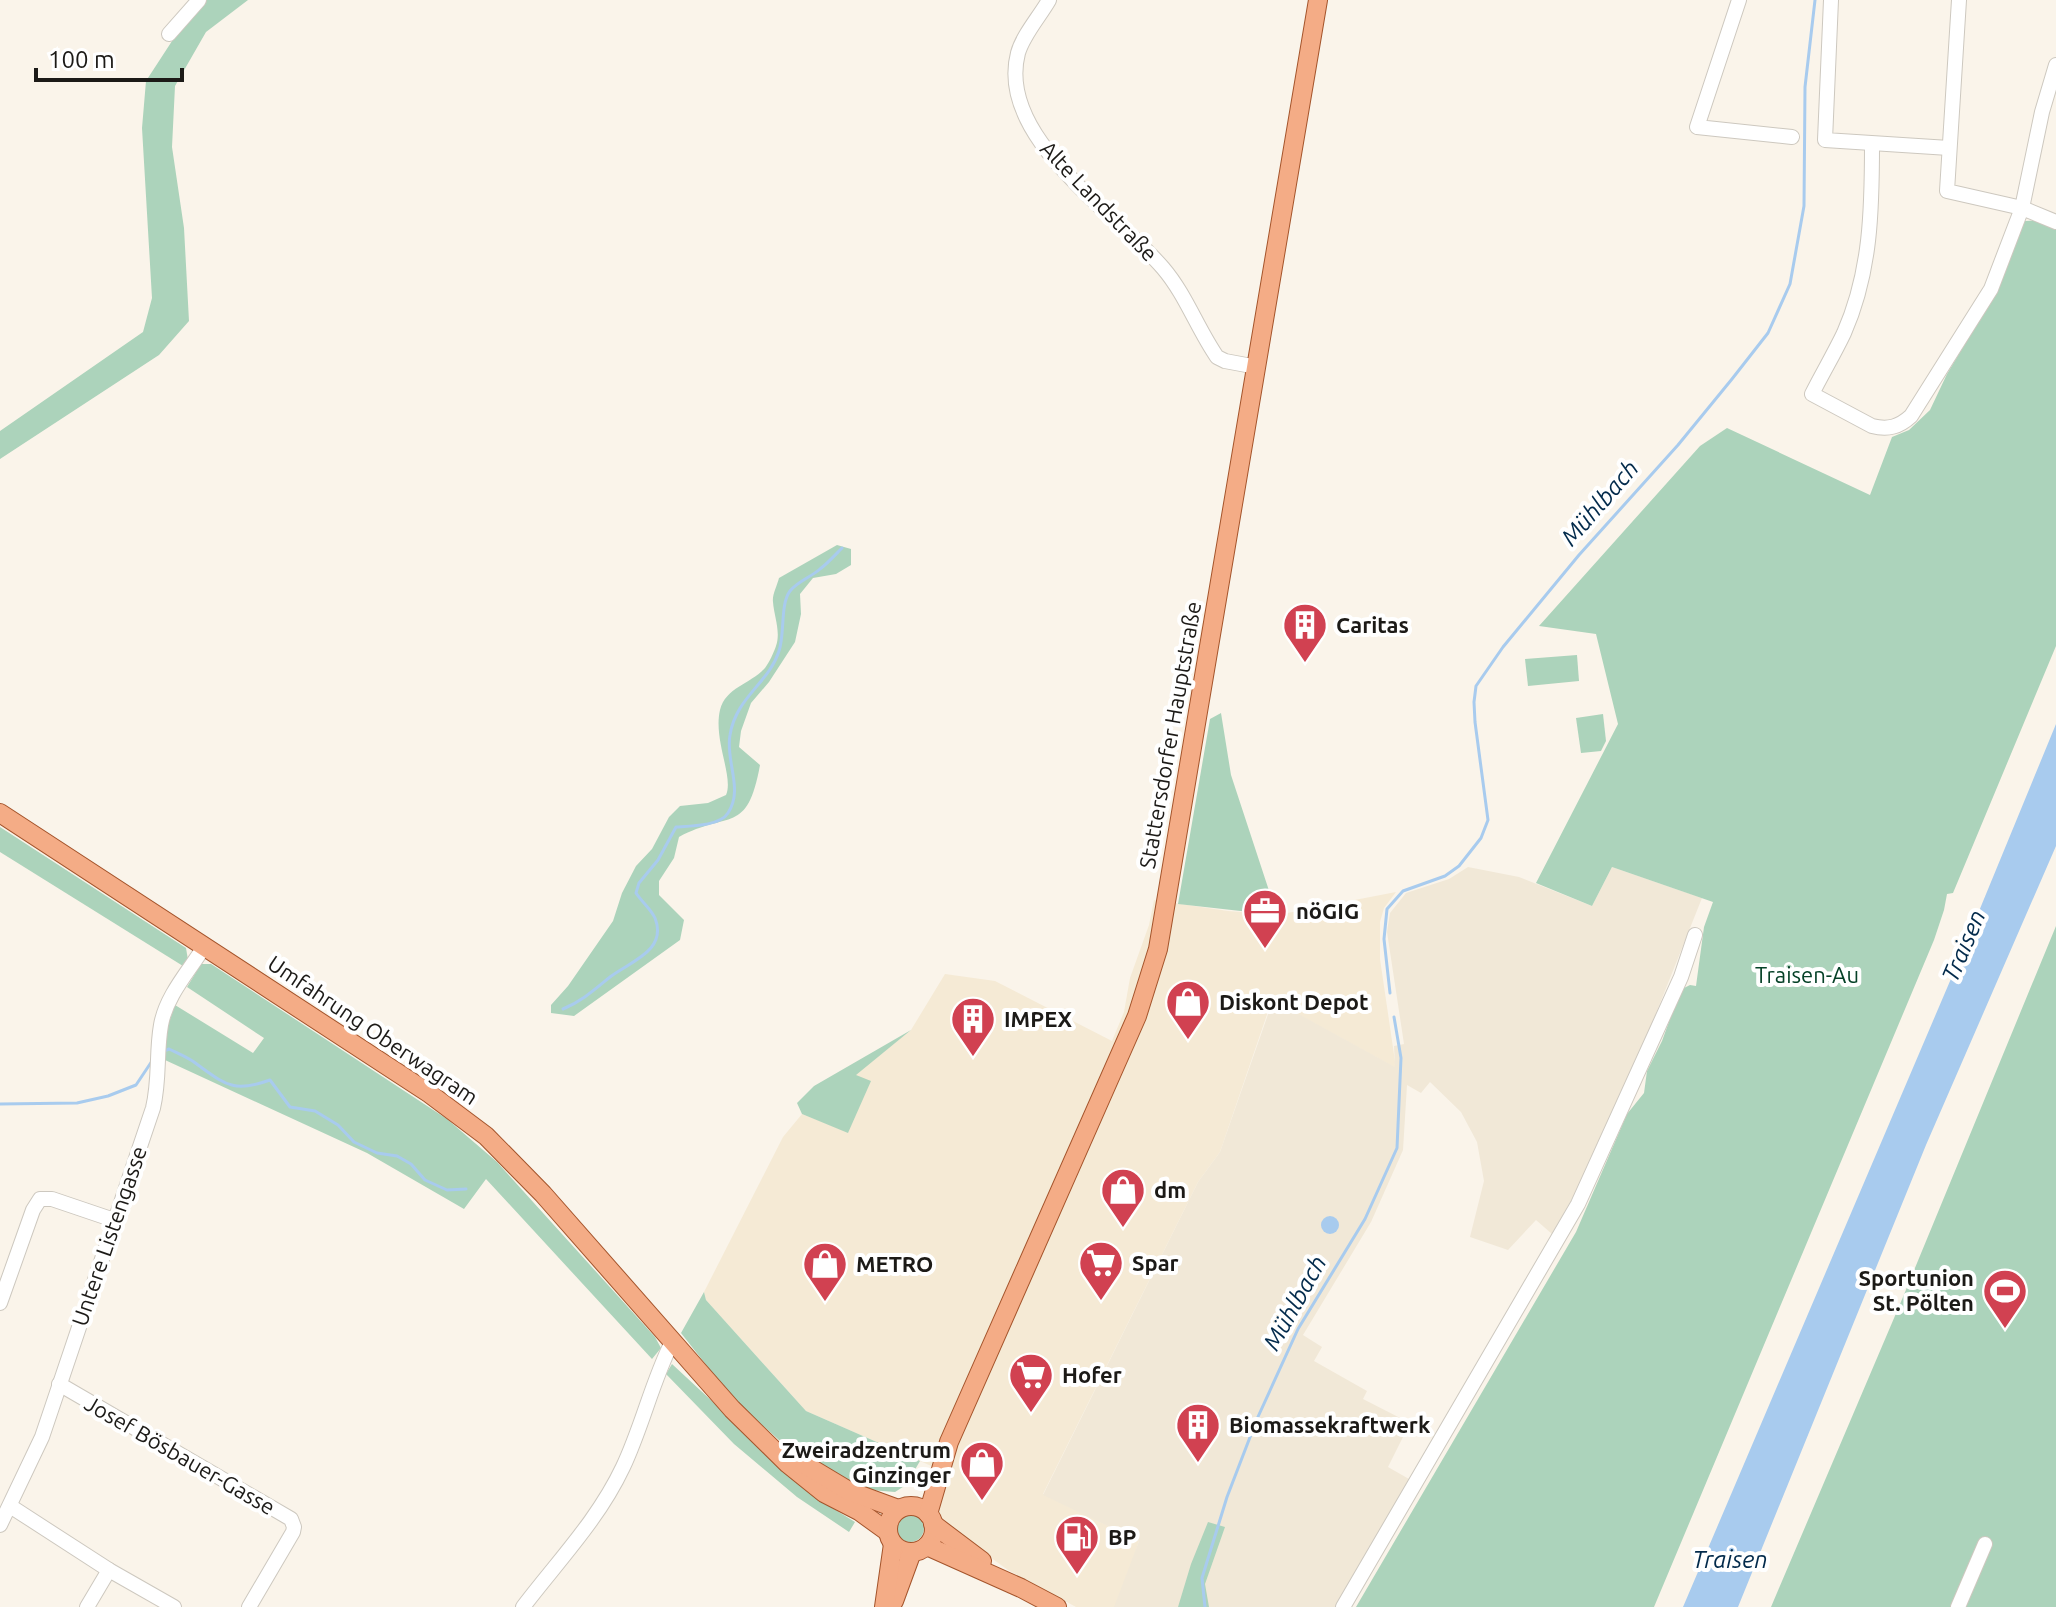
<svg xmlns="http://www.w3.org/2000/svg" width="2056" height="1607" font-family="Ubuntu,sans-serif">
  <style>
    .commercial { fill: #f5ead5 }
    .built { fill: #f1e8d7 }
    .green { fill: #acd3bb }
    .water { fill: #a8cbee }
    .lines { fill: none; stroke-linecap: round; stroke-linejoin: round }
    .stream { stroke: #a8cbee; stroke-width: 3 }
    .minor-casing { stroke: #cdc8bf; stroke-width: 16 }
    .major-casing { stroke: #a4542b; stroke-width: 20 }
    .minor { stroke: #fff; stroke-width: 14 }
    .major { stroke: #f4ac86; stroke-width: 18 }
    .labels { text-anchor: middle; stroke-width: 8; stroke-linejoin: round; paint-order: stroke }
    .street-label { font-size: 22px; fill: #1c1a17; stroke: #fff }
    .poi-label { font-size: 22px; font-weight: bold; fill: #1c1a17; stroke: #fff; text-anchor: start }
    .park-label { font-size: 22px; fill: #054127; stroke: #fff }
    .water-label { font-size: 24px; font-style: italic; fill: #022a4b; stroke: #fff }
  </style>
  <rect width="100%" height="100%" fill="#faf4ea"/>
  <path class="commercial" d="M1396 892 1384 908 1380 922V959L1396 1068 1272 1000 1220 1152 1198 1182 1043 1494 1139 1541 1117 1607H1076L1008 1570 940 1521 936 1500 945 1472 806 1411 706 1300 704 1292 783 1137 802 1114 848 1132 870 1082 855 1075 911 1030 945 974 995 981 1112 1041 1124 1012 1130 978 1149 925 1154 900 1228 911 1277 915Z"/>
  <path class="built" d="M1468 867 1519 877 1592 906 1612 867 1702 898 1633 1071 1575 1193 1552 1234 1536 1220 1508 1250 1470 1237 1484 1181 1477 1142 1461 1112 1430 1082 1421 1093 1407 1085 1403 1150 1371 1222 1303 1335 1322 1347 1314 1361 1367 1391 1363 1399 1410 1423 1388 1467 1409 1479 1337 1607H1114L1139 1541 1043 1495 1198 1182 1220 1152 1273 1000 1395 1067 1394 1046 1404 1044 1387 932 1390 913 1406 893 1449 879Z"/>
  <g class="green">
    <path d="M207 0H248L206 32 175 86 172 147 184 228 189 321 159 355 0 459V431L143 332 152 298 142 128 146 81 174 38Z"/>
    <path d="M2040 220 2056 226V646L1953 893 1947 894 1944 910 1934 940 1654 1607H1356L1576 1232 1627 1114 1644 1093 1647 1071 1662 1041 1678 997 1682 989 1690 985 1696 986 1704 927 1713 902 1612 867 1592 906 1536 883 1618 724 1596 634 1539 626 1700 446 1727 428 1870 495 1892 437 1909 430 1930 410 1947 374 1978 322 2025 221Z"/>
    <path d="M837 545 851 549V565L836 574 813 578 800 594 801 614 795 642 769 682 751 703 741 731 739 747 760 765C747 836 729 810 679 837L674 858 659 881V895L684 920 680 940 574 1016 551 1013V1005L568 986 613 921 622 893 636 866 652 849 669 817 680 806 708 803 726 795C734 777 713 740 720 710 726 687 751 684 765 668 769 663 774 652 776 646 781 632 774 616 773 602 772 595 777 586 779 578Z"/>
    <path d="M1577 655 1579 681 1528 686 1525 659Z"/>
    <path d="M1221 713 1231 775 1277 915 1178 904 1210 719Z"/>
    <path d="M1603 714 1606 741 1601 751 1581 753 1576 718Z"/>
    <path d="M0 827 186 948 188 960 183 966 0 852Z"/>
    <path d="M2056 926V1607H1771L1903 1297Z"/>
    <path d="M201 964H211L447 1119 497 1162 655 1337 661 1348 652 1359 486 1179 464 1209 367 1153 165 1060 166 1031 175 1005 253 1053 264 1038 187 987Z"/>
    <path d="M911 1030 856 1075 871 1081 848 1133 802 1114 797 1103 814 1086Z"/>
    <path d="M704 1292 706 1300 806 1411 920 1461 906 1485 895 1492 858 1489 822 1470 779 1440 733 1399 681 1333Z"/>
    <path d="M672 1364 816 1498 855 1522 849 1532 797 1497 734 1444 666 1374Z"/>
    <circle cx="910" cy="1528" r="14"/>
    <path d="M1208 1522 1225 1527 1205 1584 1209 1607H1178L1191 1564Z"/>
  </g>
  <g class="water">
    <path d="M2056 724V846L1926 1145 1738 1607H1683L1956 967Z"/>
    <circle cx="1330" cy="1225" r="9"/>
  </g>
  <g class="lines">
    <g class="stream">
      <path d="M1390 993 1384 939 1387 909 1403 891 1445 876 1459 866 1481 838 1488 820 1475 722 1474 702 1476 686 1503 647 1579 555 1678 445 1732 379 1768 333 1790 284 1804 206 1805 87 1815 0"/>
      <path d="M563 1009C582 1001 594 990 610 977 629 962 668 951 655 918 651 909 641 901 636 893L639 883 658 860 676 827C691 826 720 826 728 813 744 789 725 761 730 735 736 697 769 683 779 651 785 634 780 604 790 591 797 582 811 577 820 569 828 563 835 555 842 548"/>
      <path d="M164 1051 169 1049C179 1054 190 1058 198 1065 226 1085 234 1093 270 1080L290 1107 315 1111 338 1125 354 1142 377 1153 397 1156 411 1164 425 1180 447 1190 466 1189"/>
      <path d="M0 1104 77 1103 108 1096 136 1085 152 1061"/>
      <path d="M1205 1607 1202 1578 1227 1497 1257 1419 1298 1329 1365 1219 1397 1148 1401 1058 1394 1017"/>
    </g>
    <g class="minor-casing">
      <g id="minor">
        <path d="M1049 0C1040 16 1023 35 1018 53 996 137 1115 212 1163 268 1186 295 1197 328 1217 357L1225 361 1257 367"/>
        <path d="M1739 0 1697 127 1792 137"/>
        <path d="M1831 0 1825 140 1949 148"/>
        <path d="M1959 0 1947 191 2022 208 2056 222"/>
        <path d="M169 34 199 0"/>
        <path d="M1872 144C1872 209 1871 272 1844 333 1834 354 1822 374 1812 394L1872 426C1888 430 1899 427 1911 416L1991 289 2022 208 2042 112 2056 65"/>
        <path d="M0 1303 33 1210 40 1199H52L114 1220"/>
        <path d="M59 1384 291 1519 294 1527 293 1532 249 1607"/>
        <path d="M10 1506 109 1570 174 1607"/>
        <path d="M0 1525 42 1437 153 1108C160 1079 156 1053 161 1025 166 996 189 971 204 947"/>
        <path d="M87 1607 109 1570"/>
        <path d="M523 1607C558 1561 598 1520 623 1467 642 1427 652 1382 672 1342"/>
        <path d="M1343 1607 1578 1204 1681 977 1695 935"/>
        <path d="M1958 1607 1985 1544"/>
      </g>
    </g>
    <g class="major-casing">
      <g id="major">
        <path d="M0 813 430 1094 486 1136 543 1194 732 1409 788 1464 824 1493 859 1511 888 1532"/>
        <path d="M804 1464 849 1491 898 1509"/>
        <circle cx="911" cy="1529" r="23"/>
        <path d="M928 1514 949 1442 1137 1016 1158 949 1318 0"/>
        <path d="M933 1524 982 1561"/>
        <path d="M927 1546 1021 1588 1057 1607"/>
        <path d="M894 1601 912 1552"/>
        <path d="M884 1607 893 1544"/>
      </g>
    </g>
    <use href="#minor" class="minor"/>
    <use href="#major" class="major"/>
  </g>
  <defs>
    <g id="building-pin" transform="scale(2.3)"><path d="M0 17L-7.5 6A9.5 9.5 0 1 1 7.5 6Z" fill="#d14151" stroke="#fff"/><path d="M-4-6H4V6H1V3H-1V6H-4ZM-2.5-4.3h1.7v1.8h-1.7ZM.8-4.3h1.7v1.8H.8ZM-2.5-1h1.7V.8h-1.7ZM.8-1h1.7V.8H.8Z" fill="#fff"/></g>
    <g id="office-pin" transform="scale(2.3)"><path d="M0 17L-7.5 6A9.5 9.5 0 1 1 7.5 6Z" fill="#d14151" stroke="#fff"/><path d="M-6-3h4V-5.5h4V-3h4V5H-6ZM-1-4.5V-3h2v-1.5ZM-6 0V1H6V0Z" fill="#fff"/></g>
    <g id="shop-pin" transform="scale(2.3)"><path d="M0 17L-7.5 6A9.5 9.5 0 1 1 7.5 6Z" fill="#d14151" stroke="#fff"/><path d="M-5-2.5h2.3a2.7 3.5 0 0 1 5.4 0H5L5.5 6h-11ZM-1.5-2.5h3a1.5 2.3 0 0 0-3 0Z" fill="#fff"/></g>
    <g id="supermarket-pin" transform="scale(2.3)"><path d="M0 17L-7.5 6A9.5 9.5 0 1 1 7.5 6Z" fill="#d14151" stroke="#fff"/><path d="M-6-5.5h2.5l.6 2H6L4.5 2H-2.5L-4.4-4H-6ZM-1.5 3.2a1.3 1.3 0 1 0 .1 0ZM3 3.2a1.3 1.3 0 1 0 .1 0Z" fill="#fff"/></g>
    <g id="stadium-pin" transform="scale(2.3)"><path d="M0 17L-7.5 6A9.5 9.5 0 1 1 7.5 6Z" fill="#d14151" stroke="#fff"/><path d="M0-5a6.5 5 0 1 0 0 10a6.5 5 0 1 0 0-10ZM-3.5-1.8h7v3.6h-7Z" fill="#fff"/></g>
    <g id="fuel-pin" transform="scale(2.3)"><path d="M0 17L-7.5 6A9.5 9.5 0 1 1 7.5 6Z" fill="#d14151" stroke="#fff"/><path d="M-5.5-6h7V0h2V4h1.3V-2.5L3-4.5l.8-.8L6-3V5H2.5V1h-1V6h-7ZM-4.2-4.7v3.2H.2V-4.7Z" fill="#fff"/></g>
  </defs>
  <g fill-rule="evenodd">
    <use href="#building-pin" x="1305" y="625"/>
    <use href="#office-pin" x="1265" y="911"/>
    <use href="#shop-pin" x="1188" y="1002"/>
    <use href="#building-pin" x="973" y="1019"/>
    <use href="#shop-pin" x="1123" y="1190"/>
    <use href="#supermarket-pin" x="1101" y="1263"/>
    <use href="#shop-pin" x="825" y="1264"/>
    <use href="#stadium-pin" x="2005" y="1291"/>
    <use href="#supermarket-pin" x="1031" y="1375"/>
    <use href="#building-pin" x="1198" y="1425"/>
    <use href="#shop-pin" x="982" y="1463"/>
    <use href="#fuel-pin" x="1077" y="1537"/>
  </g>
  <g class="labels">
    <g class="street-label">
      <text transform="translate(1099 201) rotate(46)" y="8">Alte Landstraße</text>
      <text transform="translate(1170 735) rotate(-80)" y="8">Stattersdorfer Hauptstraße</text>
      <text transform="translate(373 1030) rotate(34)" y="8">Umfahrung Oberwagram</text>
      <text transform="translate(109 1236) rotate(-71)" y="8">Untere Listengasse</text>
      <text transform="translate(180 1455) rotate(30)" y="8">Josef Bösbauer-Gasse</text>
    </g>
    <g class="poi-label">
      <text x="1336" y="633">Caritas</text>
      <text x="1296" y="919">nöGIG</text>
      <text x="1219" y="1010">Diskont Depot</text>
      <text x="1004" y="1027">IMPEX</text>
      <text x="1154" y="1198">dm</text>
      <text x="1132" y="1271">Spar</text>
      <text x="856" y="1272">METRO</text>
      <text x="1974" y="1286" text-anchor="end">Sportunion<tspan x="1974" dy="25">St. Pölten</tspan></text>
      <text x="1062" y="1383">Hofer</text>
      <text x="1229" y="1433">Biomassekraftwerk</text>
      <text x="951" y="1458" text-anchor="end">Zweiradzentrum<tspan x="951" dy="25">Ginzinger</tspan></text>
      <text x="1108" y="1545">BP</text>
    </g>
    <g class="park-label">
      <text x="1807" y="983">Traisen-Au</text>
    </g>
    <g class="water-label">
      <text transform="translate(1600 503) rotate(-49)" y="8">Mühlbach</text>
      <text transform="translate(1964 946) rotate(-67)" y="8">Traisen</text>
      <text transform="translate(1295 1303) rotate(-61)" y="8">Mühlbach</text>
      <text x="1730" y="1568">Traisen</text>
    </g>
  </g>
  <path d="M36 68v12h146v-12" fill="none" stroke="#1c1a17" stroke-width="4"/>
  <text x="48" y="68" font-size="24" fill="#1c1a17" stroke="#ffffff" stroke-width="6" paint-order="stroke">100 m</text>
</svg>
